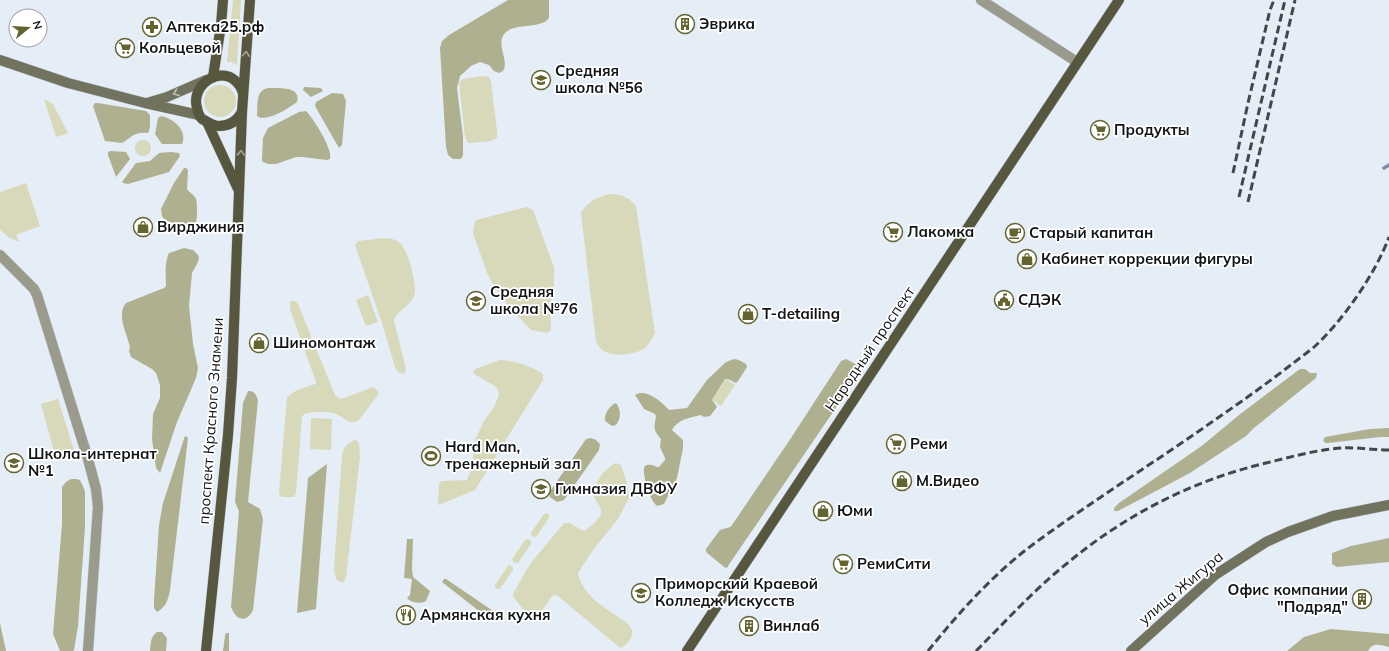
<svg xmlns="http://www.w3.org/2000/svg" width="1389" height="651" font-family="Mulish,sans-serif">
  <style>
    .green { fill: #d8d9bb }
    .forest { fill: #afb090 }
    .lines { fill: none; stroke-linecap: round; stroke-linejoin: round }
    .stream { stroke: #7e8da0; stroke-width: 3.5 }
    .minor-casing { stroke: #c3cad3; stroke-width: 11 }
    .secondary-casing { stroke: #c3cad3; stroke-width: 11 }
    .primary-casing { stroke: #c3cad3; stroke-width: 11 }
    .minor { stroke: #9a9a8d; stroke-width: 10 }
    .secondary { stroke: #72735f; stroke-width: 10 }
    .primary { stroke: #575740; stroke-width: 10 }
    .rail { stroke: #43474c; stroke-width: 3; stroke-dasharray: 8 4; stroke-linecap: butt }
    .oneway { stroke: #a3a396 }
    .oneway2 { stroke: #c0c0b7 }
    .labels { text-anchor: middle; stroke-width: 3.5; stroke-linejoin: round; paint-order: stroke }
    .poi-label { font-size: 15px; font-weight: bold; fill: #121518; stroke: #fff; text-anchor: start }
    .street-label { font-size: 15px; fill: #121518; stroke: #fff }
  </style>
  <rect width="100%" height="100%" fill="#e5edf7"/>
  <g class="green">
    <path d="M233 0H241L237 65 231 62H227Z"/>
    <path d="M483 76 489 77 491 82 497 131V138L491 141 471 143H468L465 137 459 82 463 79Z"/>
    <circle cx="220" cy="101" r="16"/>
    <path d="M44 99 53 104 68 133 56 137Z"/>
    <circle cx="143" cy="148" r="8"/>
    <path d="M26 183 40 226 16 235 19 242 8 237 0 229V192Z"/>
    <path d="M609 194C621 194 629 197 636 206L655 333C652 338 650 343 646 347 637 355 611 358 601 349 599 347 598 344 596 341L581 213C588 201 596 198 609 194Z"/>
    <path d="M527 207 533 210 554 267V292L550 303 551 330 547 333 531 330 511 309 496 290 487 273 473 233 474 225 476 220Z"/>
    <path d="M376 239C384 238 393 237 400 243 408 250 418 286 414 296 410 306 398 310 394 320L406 369 405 373C400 375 397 371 395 367L382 323 355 245 358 241Z"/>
    <path d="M368 295 378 322 366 326 356 300Z"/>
    <path d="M291 301H295L298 304 335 395 340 399 347 397 373 387 378 391V395L358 421C349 425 344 417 336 414 329 411 311 412 304 414L302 417 296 493 294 497H283L280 496 279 492 287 397 297 390 315 384 316 382 290 309V302Z"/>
    <path d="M500 360C513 360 532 366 543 374V380L475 490 439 505 438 504 439 485 441 481 467 480 472 468 475 440 484 421 494 407 499 395 498 390 495 386 476 375 473 373 475 369Z"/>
    <path d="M726 379 735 385 721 406 712 400Z"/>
    <path d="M58 399 75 453 56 459 41 404Z"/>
    <path d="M311 418 332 419 331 450 310 449Z"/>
    <path d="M356 440 359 443 360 457 346 577 344 582H340L336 579 334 569 342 455C344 447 348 442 356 440Z"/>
    <path d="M616 463 621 465 627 483 629 498 618 519 593 550 578 573C581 590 597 603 611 612 617 617 629 622 632 630 634 637 627 644 621 648L619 647 557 595 552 596 534 622 514 598 513 594 530 564 564 523H570L583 531C589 529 603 517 601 510 600 505 595 501 594 496 592 484 606 467 616 463Z"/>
    <path d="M547 513 549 515V518L536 537H534L531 535V533L544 514Z"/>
    <path d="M528 539 531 541V544L518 563H515L513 562 512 559 525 540Z"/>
    <path d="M510 565 513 567V570L500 589H497L495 588V585L508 566Z"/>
  </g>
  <g class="forest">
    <path d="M508 0H549V18C542 29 516 23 506 32 494 43 510 60 503 71L499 73 494 71 489 65 480 62 471 66 460 76 457 88 463 137V155L461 159H453L448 155 446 147 440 48 442 41 449 35Z"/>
    <path d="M304 87 321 88 323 91 311 97 303 90Z"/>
    <path d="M268 88C278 88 302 86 297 102 289 108 266 123 257 116 258 105 255 91 268 88Z"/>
    <path d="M332 93 343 94 346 101 342 145 339 148 315 106 316 102Z"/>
    <path d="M95 103H98L146 111 150 115V126L149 132 147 133C135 131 130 138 122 143L105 141 93 106Z"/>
    <path d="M306 111C313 118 333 149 330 159L327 160 302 157H296L276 164H268L263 162 262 160 263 138 268 128 299 112Z"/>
    <path d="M161 116C173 118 188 131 182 144H162L155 134 158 118Z"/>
    <path d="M110 151 126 152 130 159 116 177 108 155V152Z"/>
    <path d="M171 152 179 153 180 156 169 172 128 184 123 183 122 182 136 163 150 161 159 153Z"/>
    <path d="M184 168H186L188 170 187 189C189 193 194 194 196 199 198 204 197 227 194 231L191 232 164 219 162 216 161 209 174 183Z"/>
    <path d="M184 248 193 250 198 255 199 258 198 262 192 273 189 306 193 344 198 368 196 378 177 422 160 473 156 468 152 439 153 414 160 398V385L156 373 152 369 131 357 129 351 130 347C127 333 116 315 126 303L164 288 166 286C166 275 164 264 169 253Z"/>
    <path d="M734 359 739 360 746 364 747 367 738 381 736 383 728 379H725L712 400 717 407 710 416 704 417 701 415C689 418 678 419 672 430L683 440V448L677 478 664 504 657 506C649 499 643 477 644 467 649 462 654 467 659 467L665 460V458L660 447 661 439C653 429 654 429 656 416L655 414 644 409 635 395C647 388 661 402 669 410L687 408 707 380 726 362Z"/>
    <path d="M846 359 861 367 859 374 728 566 727 568 724 567 706 552V549L720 530 730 527 732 525 791 438 841 361Z"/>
    <path d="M1300 369H1305L1310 373H1317L1316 378 1254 428 1246 436 1190 473 1118 511H1114V508L1119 503 1203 445 1239 415Z"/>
    <path d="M248 391C255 391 256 395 258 400L248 502 260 509 263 519 253 610C246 624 236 620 231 607L239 511 235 502 243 403Z"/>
    <path d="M615 403 617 404C621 411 621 418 616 425L612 426 605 421C604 414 609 407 615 403Z"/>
    <path d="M1389 428V437H1380L1328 443H1325L1323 440 1325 437 1370 429Z"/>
    <path d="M185 436 188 438 170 590C168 600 166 607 157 612L154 608V600L159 525 163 503Z"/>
    <path d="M591 438 596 440 600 444 599 450 564 500 557 502 550 497 549 493 586 439Z"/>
    <path d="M327 464 316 609 297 613 308 478Z"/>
    <path d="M71 479H76L80 480 85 491V527L78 626 74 650 73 651H60L53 634 62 524V487L66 482Z"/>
    <path d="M1389 538V562L1337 567 1332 564V553L1351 546Z"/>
    <path d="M407 539H413L412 569 413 577 430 591 426 601C421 604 411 603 407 598L410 595 412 579 404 578Z"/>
    <path d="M444 579H446L502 617V620L479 611 442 582Z"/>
    <path d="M0 623 6 651H0Z"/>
    <path d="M1331 629 1389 634V647C1380 645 1373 642 1368 651H1287L1304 637Z"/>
    <path d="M157 632H162L167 638 166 651H150C151 643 150 637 157 632Z"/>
    <path d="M226 633H229V651H223L225 636Z"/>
  </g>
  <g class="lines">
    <path class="stream" d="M1384 168 1389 165"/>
    <g class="minor-casing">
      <g id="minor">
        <path d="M981 0 1077 62"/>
        <path d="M0 255 34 289 37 295 88 459 96 489 98 507 88 651"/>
      </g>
    </g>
    <g class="secondary-casing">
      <g id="secondary">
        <path d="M0 60 68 83 145 103 199 115"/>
        <path d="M147 103 167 97 206 80"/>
        <path d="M1131 651 1215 575 1266 542 1288 532 1333 516 1389 505"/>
      </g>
    </g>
    <g class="primary-casing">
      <g id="primary">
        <path d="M213 77 221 25 223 0"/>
        <path d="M242 112C237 121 229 126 219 126 213 126 208 122 202 119 199 116 198 113 197 108 190 83 224 63 239 85 241 87 242 91 243 93"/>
        <path d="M207 122 238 189"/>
        <path d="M206 651 228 435 232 378 242 112 250 0"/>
        <path d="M687 651 1119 0"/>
      </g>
    </g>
    <use href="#minor" class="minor"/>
    <use href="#secondary" class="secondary"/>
    <use href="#primary" class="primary"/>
    <g class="rail">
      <path d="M1233 173 1248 103 1270 10 1274 0"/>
      <path d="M1239 197 1285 0"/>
      <path d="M1248 202 1295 0"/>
      <path d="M928 651C961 610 996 571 1039 540 1090 503 1144 469 1196 433 1225 413 1254 393 1283 371 1293 363 1303 356 1313 348 1342 322 1376 273 1389 237"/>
      <path d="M976 651C1005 622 1033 591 1065 565 1125 515 1191 481 1266 463 1291 457 1315 450 1341 448 1356 447 1373 450 1389 450"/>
    </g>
  </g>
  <defs><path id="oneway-chevron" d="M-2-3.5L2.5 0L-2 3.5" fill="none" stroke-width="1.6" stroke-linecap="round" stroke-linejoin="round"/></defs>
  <g class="oneway">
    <use href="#oneway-chevron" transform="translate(246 54) rotate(-86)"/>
    <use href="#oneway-chevron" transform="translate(241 153) rotate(-88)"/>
  </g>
  <use class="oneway2" href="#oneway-chevron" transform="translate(176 93) rotate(159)"/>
  <defs>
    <g id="building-ring" transform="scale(1)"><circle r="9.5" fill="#fff" stroke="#646431" stroke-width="1.5"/><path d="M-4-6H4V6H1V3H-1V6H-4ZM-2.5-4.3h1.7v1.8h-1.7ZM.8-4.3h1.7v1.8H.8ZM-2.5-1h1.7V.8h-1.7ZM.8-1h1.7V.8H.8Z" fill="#646431"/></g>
    <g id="pharmacy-ring" transform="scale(1)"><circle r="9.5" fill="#fff" stroke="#646431" stroke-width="1.5"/><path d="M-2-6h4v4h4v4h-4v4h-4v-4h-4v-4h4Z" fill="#646431"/></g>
    <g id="supermarket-ring" transform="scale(1)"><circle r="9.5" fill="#fff" stroke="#646431" stroke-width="1.5"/><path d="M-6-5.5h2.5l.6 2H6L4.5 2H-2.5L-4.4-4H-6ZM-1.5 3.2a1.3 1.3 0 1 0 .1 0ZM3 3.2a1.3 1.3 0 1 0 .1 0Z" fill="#646431"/></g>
    <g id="school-ring" transform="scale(1)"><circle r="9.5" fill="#fff" stroke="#646431" stroke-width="1.5"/><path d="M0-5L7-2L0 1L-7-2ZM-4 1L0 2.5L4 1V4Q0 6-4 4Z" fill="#646431"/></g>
    <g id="shop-ring" transform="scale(1)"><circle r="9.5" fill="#fff" stroke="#646431" stroke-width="1.5"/><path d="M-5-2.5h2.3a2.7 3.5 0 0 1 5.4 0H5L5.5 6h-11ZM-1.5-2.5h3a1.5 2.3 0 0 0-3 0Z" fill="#646431"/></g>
    <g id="cafe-ring" transform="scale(1)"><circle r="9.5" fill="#fff" stroke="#646431" stroke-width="1.5"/><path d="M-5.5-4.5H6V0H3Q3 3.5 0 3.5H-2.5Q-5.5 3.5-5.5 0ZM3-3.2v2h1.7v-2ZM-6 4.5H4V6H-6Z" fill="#646431"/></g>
    <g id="civic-ring" transform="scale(1)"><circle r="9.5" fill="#fff" stroke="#646431" stroke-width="1.5"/><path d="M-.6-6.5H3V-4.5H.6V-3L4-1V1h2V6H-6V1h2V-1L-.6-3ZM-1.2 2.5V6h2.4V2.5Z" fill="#646431"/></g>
    <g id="stadium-ring" transform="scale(1)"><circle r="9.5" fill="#fff" stroke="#646431" stroke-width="1.5"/><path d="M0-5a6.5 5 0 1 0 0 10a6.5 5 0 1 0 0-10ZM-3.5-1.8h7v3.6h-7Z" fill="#646431"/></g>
    <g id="university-ring" transform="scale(1)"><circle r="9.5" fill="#fff" stroke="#646431" stroke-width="1.5"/><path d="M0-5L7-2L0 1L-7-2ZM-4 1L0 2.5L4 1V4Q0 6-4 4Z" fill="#646431"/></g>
    <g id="restaurant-ring" transform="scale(1)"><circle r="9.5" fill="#fff" stroke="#646431" stroke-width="1.5"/><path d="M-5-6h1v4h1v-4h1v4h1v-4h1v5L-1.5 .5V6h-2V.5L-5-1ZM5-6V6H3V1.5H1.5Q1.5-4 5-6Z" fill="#646431"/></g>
  </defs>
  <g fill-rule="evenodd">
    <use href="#building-ring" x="685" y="24"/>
    <use href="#pharmacy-ring" x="152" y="27"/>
    <use href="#supermarket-ring" x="125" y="48"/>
    <use href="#school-ring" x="541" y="80"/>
    <use href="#supermarket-ring" x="1100" y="130"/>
    <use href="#shop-ring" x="143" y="227"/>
    <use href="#supermarket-ring" x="893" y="232"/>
    <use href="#cafe-ring" x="1015" y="233"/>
    <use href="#shop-ring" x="1027" y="259"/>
    <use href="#civic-ring" x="1004" y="300"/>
    <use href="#school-ring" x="476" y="301"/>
    <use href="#shop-ring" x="748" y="314"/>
    <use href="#shop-ring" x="259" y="343"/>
    <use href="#supermarket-ring" x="896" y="444"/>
    <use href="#stadium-ring" x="431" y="456"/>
    <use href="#school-ring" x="14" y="463"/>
    <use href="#shop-ring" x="902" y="481"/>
    <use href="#school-ring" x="541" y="489"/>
    <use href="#shop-ring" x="823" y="511"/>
    <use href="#supermarket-ring" x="843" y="564"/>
    <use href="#university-ring" x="641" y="593"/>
    <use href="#building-ring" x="1362" y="599"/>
    <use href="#restaurant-ring" x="406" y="615"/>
    <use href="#building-ring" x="749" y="626"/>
  </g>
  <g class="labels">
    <g class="poi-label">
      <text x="699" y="29">Эврика</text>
      <text x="166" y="32">Аптека25.рф</text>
      <text x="139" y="53">Кольцевой</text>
      <text x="555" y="76">Средняя<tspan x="555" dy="17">школа №56</tspan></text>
      <text x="1114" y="135">Продукты</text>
      <text x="157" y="232">Вирджиния</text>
      <text x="907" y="237">Лакомка</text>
      <text x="1029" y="238">Старый капитан</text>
      <text x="1041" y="264">Кабинет коррекции фигуры</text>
      <text x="490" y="297">Средняя<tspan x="490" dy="17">школа №76</tspan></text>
      <text x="1018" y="305">СДЭК</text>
      <text x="762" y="319">T-detailing</text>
      <text x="273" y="348">Шиномонтаж</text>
      <text x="910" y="449">Реми</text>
      <text x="445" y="452">Hard Man,<tspan x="445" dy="17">тренажерный зал</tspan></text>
      <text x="28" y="459">Школа-интернат<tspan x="28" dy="17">№1</tspan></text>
      <text x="916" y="486">М.Видео</text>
      <text x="555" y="494">Гимназия ДВФУ</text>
      <text x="837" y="516">Юми</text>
      <text x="857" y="569">РемиСити</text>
      <text x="655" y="589">Приморский Краевой<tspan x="655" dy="17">Колледж Искусств</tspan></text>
      <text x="1348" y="595" text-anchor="end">Офис компании<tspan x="1348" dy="17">"Подряд"</tspan></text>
      <text x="420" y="620">Армянская кухня</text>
      <text x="763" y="631">Винлаб</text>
    </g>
    <g class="street-label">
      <text transform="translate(870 349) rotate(-56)" y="5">Народный проспект</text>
      <text transform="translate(211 421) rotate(-86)" y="5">проспект Красного Знамени</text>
      <text transform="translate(1181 588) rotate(-40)" y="5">улица Жигура</text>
    </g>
  </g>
  <g transform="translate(28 28) rotate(72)"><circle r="19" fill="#ffffff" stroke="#a0a1a3"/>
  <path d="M0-3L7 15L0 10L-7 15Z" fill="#646431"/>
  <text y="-6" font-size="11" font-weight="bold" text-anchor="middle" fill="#121518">N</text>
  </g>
</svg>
